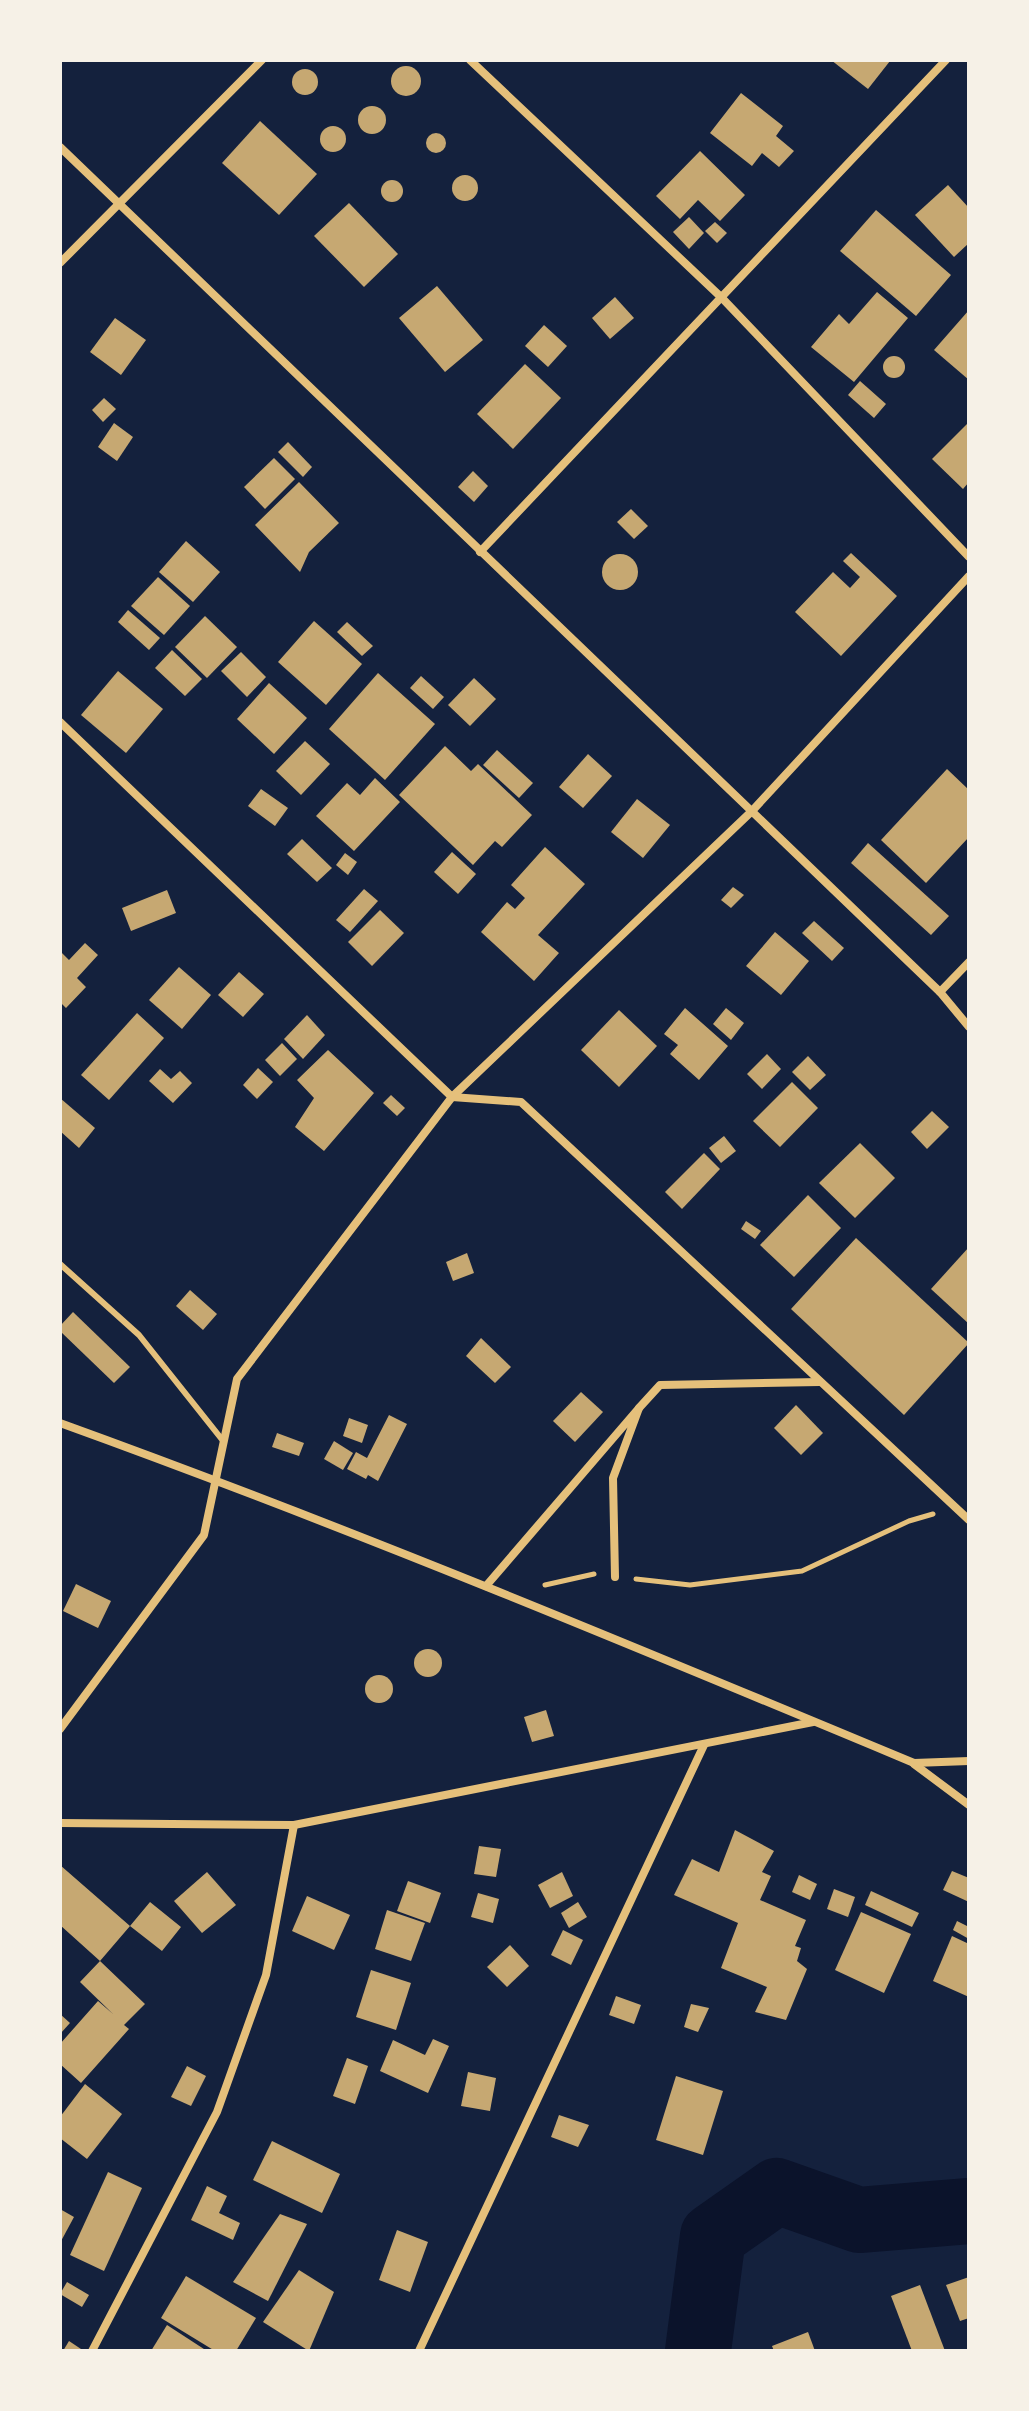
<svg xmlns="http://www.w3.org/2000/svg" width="1029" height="2411" font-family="'Source Serif 4',serif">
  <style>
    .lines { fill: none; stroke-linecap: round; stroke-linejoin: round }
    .river { stroke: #0b132b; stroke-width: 66 }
    .building { fill: #c6a872 }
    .path { stroke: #e5c07b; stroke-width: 5 }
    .service { stroke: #e5c07b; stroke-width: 6 }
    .minor { stroke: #e5c07b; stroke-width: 8 }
  </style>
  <rect width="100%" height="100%" fill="#14213d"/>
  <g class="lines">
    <path class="river" d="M698 2351 713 2236 777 2191 859 2220 969 2211"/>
  </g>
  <g class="building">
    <path d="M831 60H888L890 61 868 89Z"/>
    <circle cx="406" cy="81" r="15"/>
    <circle cx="305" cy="82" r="13"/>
    <path d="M741 93 783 126 776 136 794 151 779 167 762 153 752 166 710 133Z"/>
    <circle cx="372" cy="120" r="14"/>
    <path d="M260 121 317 174 279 215 222 163Z"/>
    <circle cx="333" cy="139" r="13"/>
    <circle cx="436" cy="143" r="10"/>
    <path d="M700 151 745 195 720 221 698 200 680 219 656 196Z"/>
    <circle cx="465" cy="188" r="13"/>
    <circle cx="392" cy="191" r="11"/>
    <path d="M948 185 969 208V243L954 257 915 215Z"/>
    <path d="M349 203 398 254 364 287 314 236Z"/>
    <path d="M876 210 951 275 916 316 840 251Z"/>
    <path d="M689 217 704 233 689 249 673 232Z"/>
    <path d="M715 222 727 233 717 243 705 231Z"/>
    <path d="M437 286 483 340 445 372 399 318Z"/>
    <path d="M877 292 908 318 854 382 811 347 839 314 849 324Z"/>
    <path d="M615 297 634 318 610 339 592 318Z"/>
    <path d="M969 310V380L934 350Z"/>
    <path d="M115 318 146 340 121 375 90 352Z"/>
    <path d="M544 325 567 346 548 367 525 346Z"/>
    <circle cx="894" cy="367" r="11"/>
    <path d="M525 364 561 398 513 449 477 414Z"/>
    <path d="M860 381 886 404 874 418 848 395Z"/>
    <path d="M104 398 116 409 103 422 92 410Z"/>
    <path d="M969 422V482L963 489 932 459Z"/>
    <path d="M114 423 133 437 117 461 98 447Z"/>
    <path d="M288 442 312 467 303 477 278 452Z"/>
    <path d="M274 458 295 479 265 509 244 487Z"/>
    <path d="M473 471 488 486 474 502 458 487Z"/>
    <path d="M299 482 339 523 309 552 300 572 255 525Z"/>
    <path d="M631 509 648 526 634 539 617 522Z"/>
    <path d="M186 541 220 572 193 602 159 572Z"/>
    <path d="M851 553 897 596 841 656 795 612 833 572 850 588 860 577 843 561Z"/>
    <circle cx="620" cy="572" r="18"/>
    <path d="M158 577 190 606 164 635 131 606Z"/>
    <path d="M128 610 160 638 149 650 118 622Z"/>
    <path d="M205 616 237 647 207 678 175 647Z"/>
    <path d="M314 621 362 664 326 705 278 662Z"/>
    <path d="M347 622 373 646 362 656 337 632Z"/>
    <path d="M172 650 202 679 185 696 155 668Z"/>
    <path d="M241 652 266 677 247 697 221 671Z"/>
    <path d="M118 671 163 709 126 753 81 715Z"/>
    <path d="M378 673 435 724 385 780 329 729Z"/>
    <path d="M421 676 444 697 433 709 410 688Z"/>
    <path d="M474 678 496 699 470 726 448 705Z"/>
    <path d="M269 683 307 718 274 754 237 719Z"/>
    <path d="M305 741 330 764 301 795 276 771Z"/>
    <path d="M445 746 471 771 478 764 532 815 502 847 495 841 473 865 399 795Z"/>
    <path d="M497 750 533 783 519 798 483 765Z"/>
    <path d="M588 754 612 776 583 808 559 787Z"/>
    <path d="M947 769 969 790V837L926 883 881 840Z"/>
    <path d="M375 778 400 802 354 851 316 816 347 783 360 795Z"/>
    <path d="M261 789 288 808 275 826 248 806Z"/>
    <path d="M637 799 670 825 643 858 611 832Z"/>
    <path d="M302 839 332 868 317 882 287 854Z"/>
    <path d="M868 843 949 916 931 935 851 863Z"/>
    <path d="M545 847 585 884 538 935 559 953 534 981 481 932 507 902 515 909 525 898 511 885Z"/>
    <path d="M452 852 476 874 458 894 434 872Z"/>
    <path d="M345 853 357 862 348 875 336 865Z"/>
    <path d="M733 887 744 895 731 908 721 900Z"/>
    <path d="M364 889 378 901 350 932 336 920Z"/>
    <path d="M167 890 176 913 131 931 122 908Z"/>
    <path d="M380 910 404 933 372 966 348 942Z"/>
    <path d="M814 921 844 948 832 961 802 933Z"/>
    <path d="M775 932 809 961 781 995 746 966Z"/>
    <path d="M85 943 98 955 77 978 86 987 66 1008 60 1002V951L69 960Z"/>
    <path d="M179 967 211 995 182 1029 149 1000Z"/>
    <path d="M239 972 264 994 243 1017 218 995Z"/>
    <path d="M685 1008 728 1046 699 1080 670 1054 678 1045 664 1034Z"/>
    <path d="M726 1008 744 1023 731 1040 713 1024Z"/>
    <path d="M619 1010 657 1046 619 1087 581 1050Z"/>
    <path d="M137 1013 164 1038 109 1100 81 1075Z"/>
    <path d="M307 1015 325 1035 303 1059 284 1039Z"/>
    <path d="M282 1043 297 1059 280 1076 265 1060Z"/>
    <path d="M328 1050 374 1093 324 1151 295 1127 314 1098 297 1080Z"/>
    <path d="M767 1054 781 1069 762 1089 747 1074Z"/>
    <path d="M808 1056 826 1075 810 1090 792 1072Z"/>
    <path d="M258 1068 273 1082 257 1099 243 1085Z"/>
    <path d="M160 1069 171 1079 180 1071 192 1083 173 1103 149 1081Z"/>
    <path d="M792 1082 818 1108 780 1147 753 1121Z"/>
    <path d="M391 1095 405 1108 397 1116 383 1103Z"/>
    <path d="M60 1098 95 1128 79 1148 60 1131Z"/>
    <path d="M932 1111 949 1127 927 1149 911 1132Z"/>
    <path d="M724 1136 736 1151 721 1163 709 1148Z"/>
    <path d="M860 1143 895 1178 855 1218 819 1183Z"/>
    <path d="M704 1153 720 1169 682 1209 665 1192Z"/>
    <path d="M808 1195 841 1228 794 1277 760 1245Z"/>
    <path d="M746 1221 761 1231 755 1239 741 1229Z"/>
    <path d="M856 1238 969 1343 904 1415 791 1309Z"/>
    <path d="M969 1247V1324L931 1289Z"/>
    <path d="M467 1253 474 1273 453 1281 446 1262Z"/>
    <path d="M190 1290 217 1314 203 1330 176 1306Z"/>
    <path d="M73 1312 130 1367 114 1383 60 1331V1326Z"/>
    <path d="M481 1338 511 1367 495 1383 466 1356Z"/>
    <path d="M581 1392 603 1412 575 1442 553 1421Z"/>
    <path d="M796 1405 823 1433 801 1455 774 1428Z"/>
    <path d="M389 1415 407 1424 378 1481 368 1475 366 1479 347 1469 356 1452 367 1458Z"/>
    <path d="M349 1418 368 1425 362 1443 343 1436Z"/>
    <path d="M277 1433 304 1443 299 1456 272 1447Z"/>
    <path d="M334 1441 353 1453 343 1470 324 1459Z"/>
    <path d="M76 1584 111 1601 98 1628 63 1611Z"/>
    <circle cx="428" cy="1663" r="14"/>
    <circle cx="379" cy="1689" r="14"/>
    <path d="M546 1710 554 1736 532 1742 524 1717Z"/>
    <path d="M735 1830 774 1851 762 1872 771 1876 760 1900 806 1920 795 1946 801 1948 797 1961 807 1969 786 2020 755 2012 767 1987 721 1968 738 1923 674 1895 692 1859 719 1872Z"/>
    <path d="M479 1846 501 1849 496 1877 474 1874Z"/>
    <path d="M60 1865 130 1926 150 1902 181 1927 162 1951 130 1926 100 1961 145 2004 124 2025 129 2029 81 2083 60 2064V2044L98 2001 113 2014 80 1982 100 1961 60 1925Z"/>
    <path d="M952 1871 969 1878V1902L943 1890Z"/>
    <path d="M207 1872 236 1905 202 1933 174 1901Z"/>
    <path d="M562 1872 573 1896 550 1908 538 1885Z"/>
    <path d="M799 1875 817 1884 810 1900 792 1892Z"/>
    <path d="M408 1881 441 1893 430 1923 397 1911Z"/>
    <path d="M834 1889 855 1897 848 1917 827 1909Z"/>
    <path d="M871 1891 919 1913 912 1927 865 1905Z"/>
    <path d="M478 1893 499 1899 493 1923 471 1917Z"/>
    <path d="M307 1896 350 1915 334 1950 292 1931Z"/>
    <path d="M578 1902 587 1917 569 1928 561 1913Z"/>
    <path d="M387 1910 425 1923 411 1961 375 1949Z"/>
    <path d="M861 1912 911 1934 884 1993 835 1970Z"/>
    <path d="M957 1921 969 1927V1939L953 1930Z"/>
    <path d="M563 1930 583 1940 571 1965 551 1955Z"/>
    <path d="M952 1936 969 1944V1997L933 1981Z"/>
    <path d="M510 1945 529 1966 507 1987 487 1967Z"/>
    <path d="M371 1970 411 1983 396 2030 356 2017Z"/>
    <path d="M616 1996 641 2005 634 2024 609 2015Z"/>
    <path d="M691 2004 709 2008 698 2032 684 2027Z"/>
    <path d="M60 2014 70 2023 60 2034Z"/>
    <path d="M433 2039 449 2046 428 2093 380 2071 393 2040 425 2055Z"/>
    <path d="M347 2058 368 2066 355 2104 333 2096Z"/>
    <path d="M187 2066 206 2076 191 2106 171 2097Z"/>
    <path d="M468 2072 496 2078 490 2111 461 2106Z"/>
    <path d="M676 2076 723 2091 703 2155 656 2140Z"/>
    <path d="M85 2084 122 2114 87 2159 60 2138V2117Z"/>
    <path d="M559 2115 589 2125 578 2147 551 2137Z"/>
    <path d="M272 2141 340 2174 322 2213 253 2180Z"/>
    <path d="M108 2172 142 2188 104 2271 70 2255Z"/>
    <path d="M207 2186 227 2196 219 2213 240 2223 233 2240 191 2220Z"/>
    <path d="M60 2209 74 2217 60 2243Z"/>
    <path d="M280 2214 307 2224 268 2301 233 2282Z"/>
    <path d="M397 2230 428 2242 410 2292 379 2280Z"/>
    <path d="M299 2270 334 2292 309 2351 263 2322Z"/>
    <path d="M186 2276 256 2318 236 2351H215L161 2318Z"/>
    <path d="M969 2277V2318L960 2321 946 2285Z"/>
    <path d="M67 2282 89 2295 82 2307 60 2294Z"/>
    <path d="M920 2285 945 2351H912L891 2296Z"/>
    <path d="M167 2325 207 2351H151Z"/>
    <path d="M808 2332 815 2351H774L772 2346Z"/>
    <path d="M69 2341 84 2351H63Z"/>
  </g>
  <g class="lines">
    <g class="path">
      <path d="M636 1579 690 1585 802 1571 909 1521 933 1514"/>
      <path d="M545 1585 594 1574"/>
    </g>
    <path class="service" d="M60 1264 139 1335 224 1442"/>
    <g class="minor">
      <path d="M470 60 722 298 969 557"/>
      <path d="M60 147 940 992 969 1027"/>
      <path d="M60 263 262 60"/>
      <path d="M480 552 946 60"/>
      <path d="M60 722 452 1097 521 1102 969 1520"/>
      <path d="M940 992 969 962"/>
      <path d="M639 1408 660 1385 820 1382"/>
      <path d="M60 1423C348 1527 631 1645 914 1763L969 1761"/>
      <path d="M486 1586 639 1408 613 1478 615 1577"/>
      <path d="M60 1729 204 1535 237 1379 452 1097 752 811 969 576"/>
      <path d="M914 1764 969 1805"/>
      <path d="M60 1823 294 1825 813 1722"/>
      <path d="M92 2351 217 2112 266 1975 294 1825"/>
      <path d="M419 2351 704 1745"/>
    </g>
  </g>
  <rect width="1029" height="2411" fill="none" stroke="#f6f1e7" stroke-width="124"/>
</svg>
